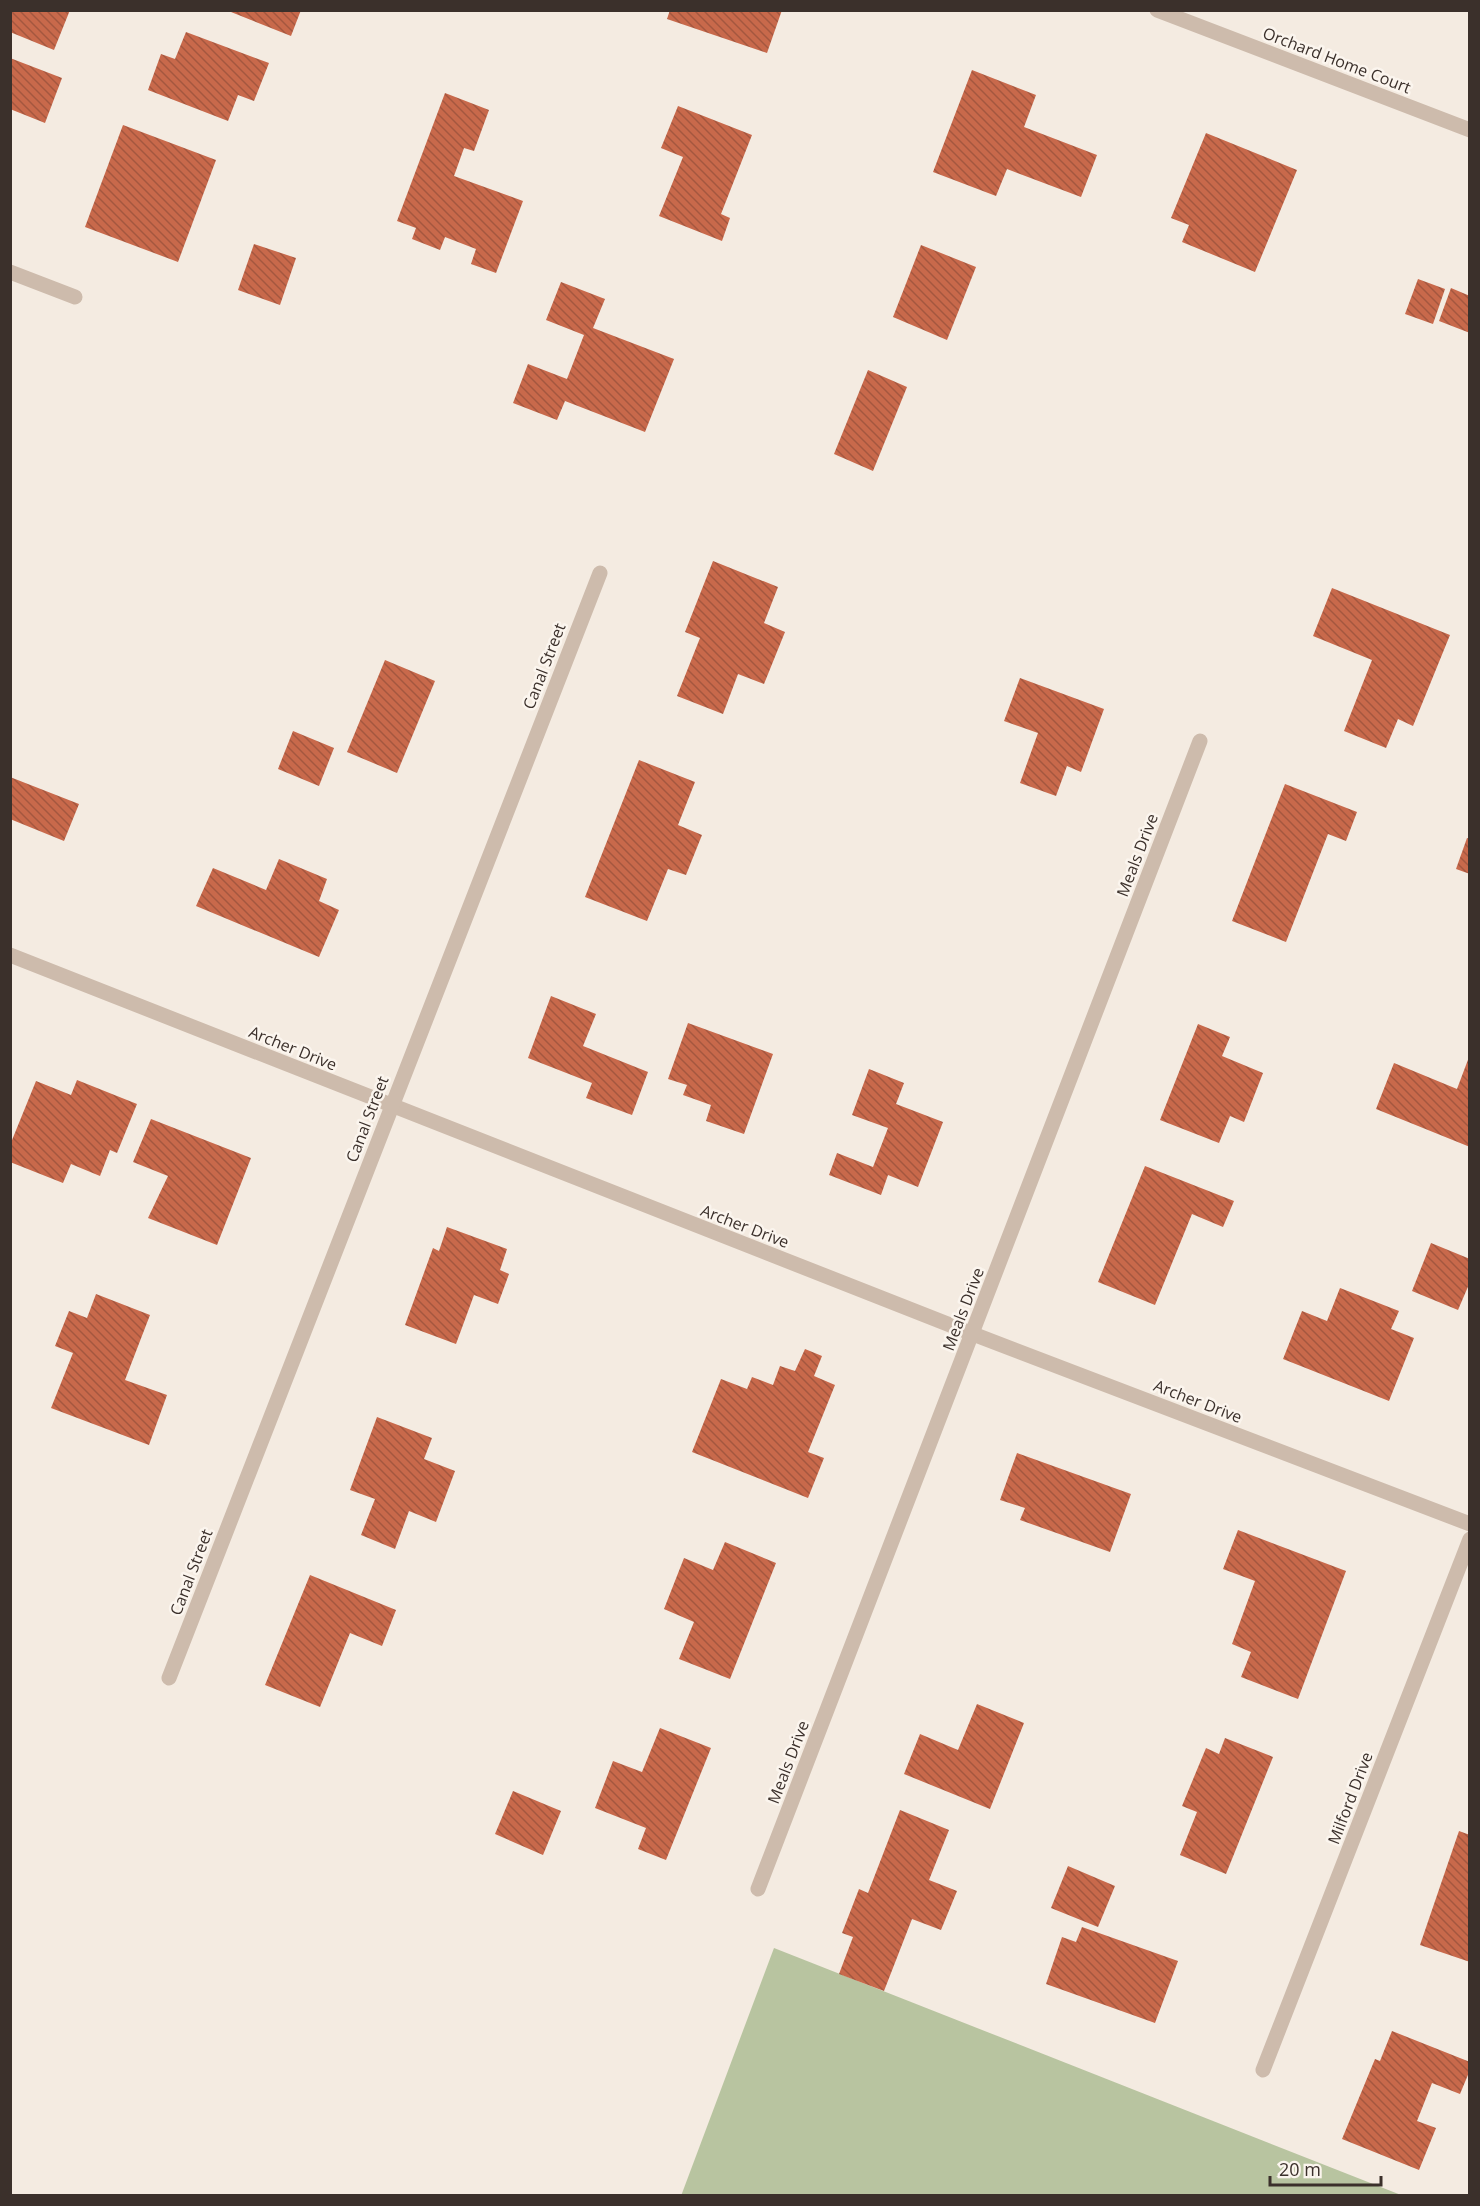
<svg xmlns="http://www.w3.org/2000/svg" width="1480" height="2206" font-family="'Open Sans',sans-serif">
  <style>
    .grass { fill: #b8c4a0 }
    .building { fill: url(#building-back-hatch) }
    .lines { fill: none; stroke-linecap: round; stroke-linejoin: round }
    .minor { stroke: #cdbbac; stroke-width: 15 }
    .labels { text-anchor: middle; stroke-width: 5; stroke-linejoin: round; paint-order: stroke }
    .street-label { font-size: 16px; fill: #3b302b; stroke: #fbf5ee }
  </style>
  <defs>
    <pattern id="building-back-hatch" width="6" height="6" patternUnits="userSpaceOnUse" patternTransform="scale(1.5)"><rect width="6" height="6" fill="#c8694b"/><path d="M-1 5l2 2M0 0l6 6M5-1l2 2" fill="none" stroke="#a4573f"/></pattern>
  </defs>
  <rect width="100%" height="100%" fill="#f4ebe1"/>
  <path class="grass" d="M774 1948 1401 2195 681 2196Z"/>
  <g class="building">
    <path d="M10 10H70L54 50 10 32Z"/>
    <path d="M226 10H301L291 36Z"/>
    <path d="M670 10H782L767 53 667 19Z"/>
    <path d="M186 32 269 63 254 101 238 95 228 121 148 90 161 54 175 59Z"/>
    <path d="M10 58 62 78 45 123 10 109Z"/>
    <path d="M972 70 1036 95 1024 127 1097 155 1081 197 1007 169 996 196 933 172Z"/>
    <path d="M445 93 489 110 474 151 464 148 454 176 523 201 496 273 471 264 476 249 445 237 440 250 412 239 416 228 397 221Z"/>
    <path d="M678 106 752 135 721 214 730 218 722 241 659 216 683 157 661 148Z"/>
    <path d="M123 125 216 160 178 262 85 227Z"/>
    <path d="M1206 133 1297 170 1255 272 1182 242 1189 225 1171 218Z"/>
    <path d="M254 244 296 258 280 305 238 290Z"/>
    <path d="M921 245 976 267 947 340 893 317Z"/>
    <path d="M1418 279 1445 289 1433 324 1405 314Z"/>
    <path d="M561 282 605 299 593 328 674 359 645 432 565 401 557 420 513 403 528 364 567 379 584 335 546 320Z"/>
    <path d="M1451 288 1470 296V333L1439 321Z"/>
    <path d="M868 370 907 387 873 471 834 454Z"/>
    <path d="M713 561 778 587 764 623 785 632 764 684 738 674 723 714 677 696 700 638 685 632Z"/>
    <path d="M1332 588 1450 635 1413 726 1398 719 1386 748 1344 731 1372 660 1313 636Z"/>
    <path d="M385 660 435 681 397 773 347 752Z"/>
    <path d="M1020 678 1104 709 1081 772 1067 766 1056 796 1020 783 1038 733 1004 721Z"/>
    <path d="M293 731 334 748 319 786 278 769Z"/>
    <path d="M639 760 695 782 678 825 702 835 686 875 668 869 647 921 585 897Z"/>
    <path d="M10 777 79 804 64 841 10 819Z"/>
    <path d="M1285 784 1357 812 1346 841 1328 834 1286 942 1232 921Z"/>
    <path d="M1467 838 1470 839V874L1456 869Z"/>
    <path d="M279 859 327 879 319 901 339 910 319 957 196 906 213 868 266 890Z"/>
    <path d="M551 996 596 1014 583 1046 648 1072 632 1115 586 1098 592 1083 528 1058Z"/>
    <path d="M688 1023 773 1054 744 1134 706 1121 711 1105 683 1095 687 1085 668 1079Z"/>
    <path d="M1198 1024 1230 1037 1222 1056 1263 1073 1244 1122 1230 1116 1219 1143 1160 1120Z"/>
    <path d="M1469 1057 1470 1147 1376 1109 1394 1063 1457 1089Z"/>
    <path d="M869 1069 904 1083 896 1104 943 1122 918 1187 888 1175 881 1195 829 1175 837 1153 873 1167 888 1128 852 1115Z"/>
    <path d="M77 1080 137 1104 117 1153 110 1150 100 1176 71 1164 63 1183 10 1162V1145L36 1081 71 1095Z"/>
    <path d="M151 1119 251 1158 217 1245 148 1218 168 1176 133 1162Z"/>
    <path d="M1145 1166 1234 1201 1223 1227 1192 1214 1155 1305 1098 1282Z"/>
    <path d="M447 1227 507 1249 500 1270 509 1274 498 1304 474 1295 456 1344 405 1325 433 1248 439 1251Z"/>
    <path d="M1431 1243 1470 1259V1282L1458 1310 1412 1291Z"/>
    <path d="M1340 1288 1399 1311 1391 1329 1414 1338 1389 1401 1283 1359 1302 1311 1327 1321Z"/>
    <path d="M96 1294 150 1315 125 1380 167 1395 149 1445 51 1408 73 1353 55 1346 69 1311 87 1318Z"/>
    <path d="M805 1349 822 1356 814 1376 835 1385 808 1452 824 1458 808 1498 692 1452 721 1379 747 1389 752 1377 773 1385 780 1366 795 1371Z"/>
    <path d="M377 1417 432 1438 424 1459 455 1471 436 1522 409 1511 395 1549 361 1535 375 1499 350 1490Z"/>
    <path d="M1017 1453 1131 1494 1110 1552 1020 1520 1025 1508 1000 1500Z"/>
    <path d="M1238 1530 1346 1571 1298 1699 1241 1677 1251 1652 1232 1644 1255 1581 1223 1569Z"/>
    <path d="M725 1542 776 1563 730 1679 679 1659 694 1622 664 1609 684 1558 713 1570Z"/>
    <path d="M310 1575 396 1610 382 1646 350 1633 320 1707 265 1685Z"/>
    <path d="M977 1704 1024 1723 990 1809 904 1774 920 1734 958 1750Z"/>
    <path d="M660 1728 711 1748 666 1860 638 1849 646 1828 595 1808 613 1761 642 1772Z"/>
    <path d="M1225 1738 1273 1757 1226 1874 1180 1855 1197 1812 1182 1806 1206 1748 1219 1754Z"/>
    <path d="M513 1791 561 1811 543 1855 495 1834Z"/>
    <path d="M900 1810 949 1830 929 1880 957 1891 941 1930 912 1919 884 1991 839 1974 853 1937 842 1933 859 1889 868 1893Z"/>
    <path d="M1459 1831 1470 1835V1962L1420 1945Z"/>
    <path d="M1068 1866 1115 1886 1098 1927 1051 1908Z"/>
    <path d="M1082 1927 1178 1961 1155 2023 1046 1984 1062 1937 1076 1942Z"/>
    <path d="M1392 2031 1470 2062V2070L1460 2094 1432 2083 1417 2121 1436 2128 1419 2170 1342 2139 1375 2059 1380 2061Z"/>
  </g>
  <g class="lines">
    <g class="minor">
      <path d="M1157 10 1470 130"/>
      <path d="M10 272 75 297"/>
      <path d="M10 955 973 1334 1470 1524"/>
      <path d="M169 1678 600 573"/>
      <path d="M758 1889 1200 741"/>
      <path d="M1263 2070 1470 1539"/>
    </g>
  </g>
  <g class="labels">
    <g class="street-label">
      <text transform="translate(1337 60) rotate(21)" y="6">Orchard Home Court</text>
      <text transform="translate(544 666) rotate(-69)" y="6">Canal Street</text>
      <text transform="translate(1137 855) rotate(-69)" y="6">Meals Drive</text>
      <text transform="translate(293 1048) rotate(22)" y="6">Archer Drive</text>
      <text transform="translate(367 1119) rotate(-69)" y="6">Canal Street</text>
      <text transform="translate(745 1226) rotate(21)" y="6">Archer Drive</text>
      <text transform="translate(963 1309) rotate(-69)" y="6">Meals Drive</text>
      <text transform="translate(1198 1401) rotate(21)" y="6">Archer Drive</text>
      <text transform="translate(191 1572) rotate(-69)" y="6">Canal Street</text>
      <text transform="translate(788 1762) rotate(-69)" y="6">Meals Drive</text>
      <text transform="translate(1350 1798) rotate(-69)" y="6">Milford Drive</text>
    </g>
  </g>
  <rect width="1480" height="2206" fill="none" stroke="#3b302b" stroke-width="24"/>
  <path d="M1270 2176v9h111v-9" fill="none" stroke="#3b302b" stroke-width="3"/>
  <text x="1279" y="2176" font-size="18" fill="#3b302b" stroke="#fbf5ee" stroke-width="4.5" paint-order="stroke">20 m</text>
</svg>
